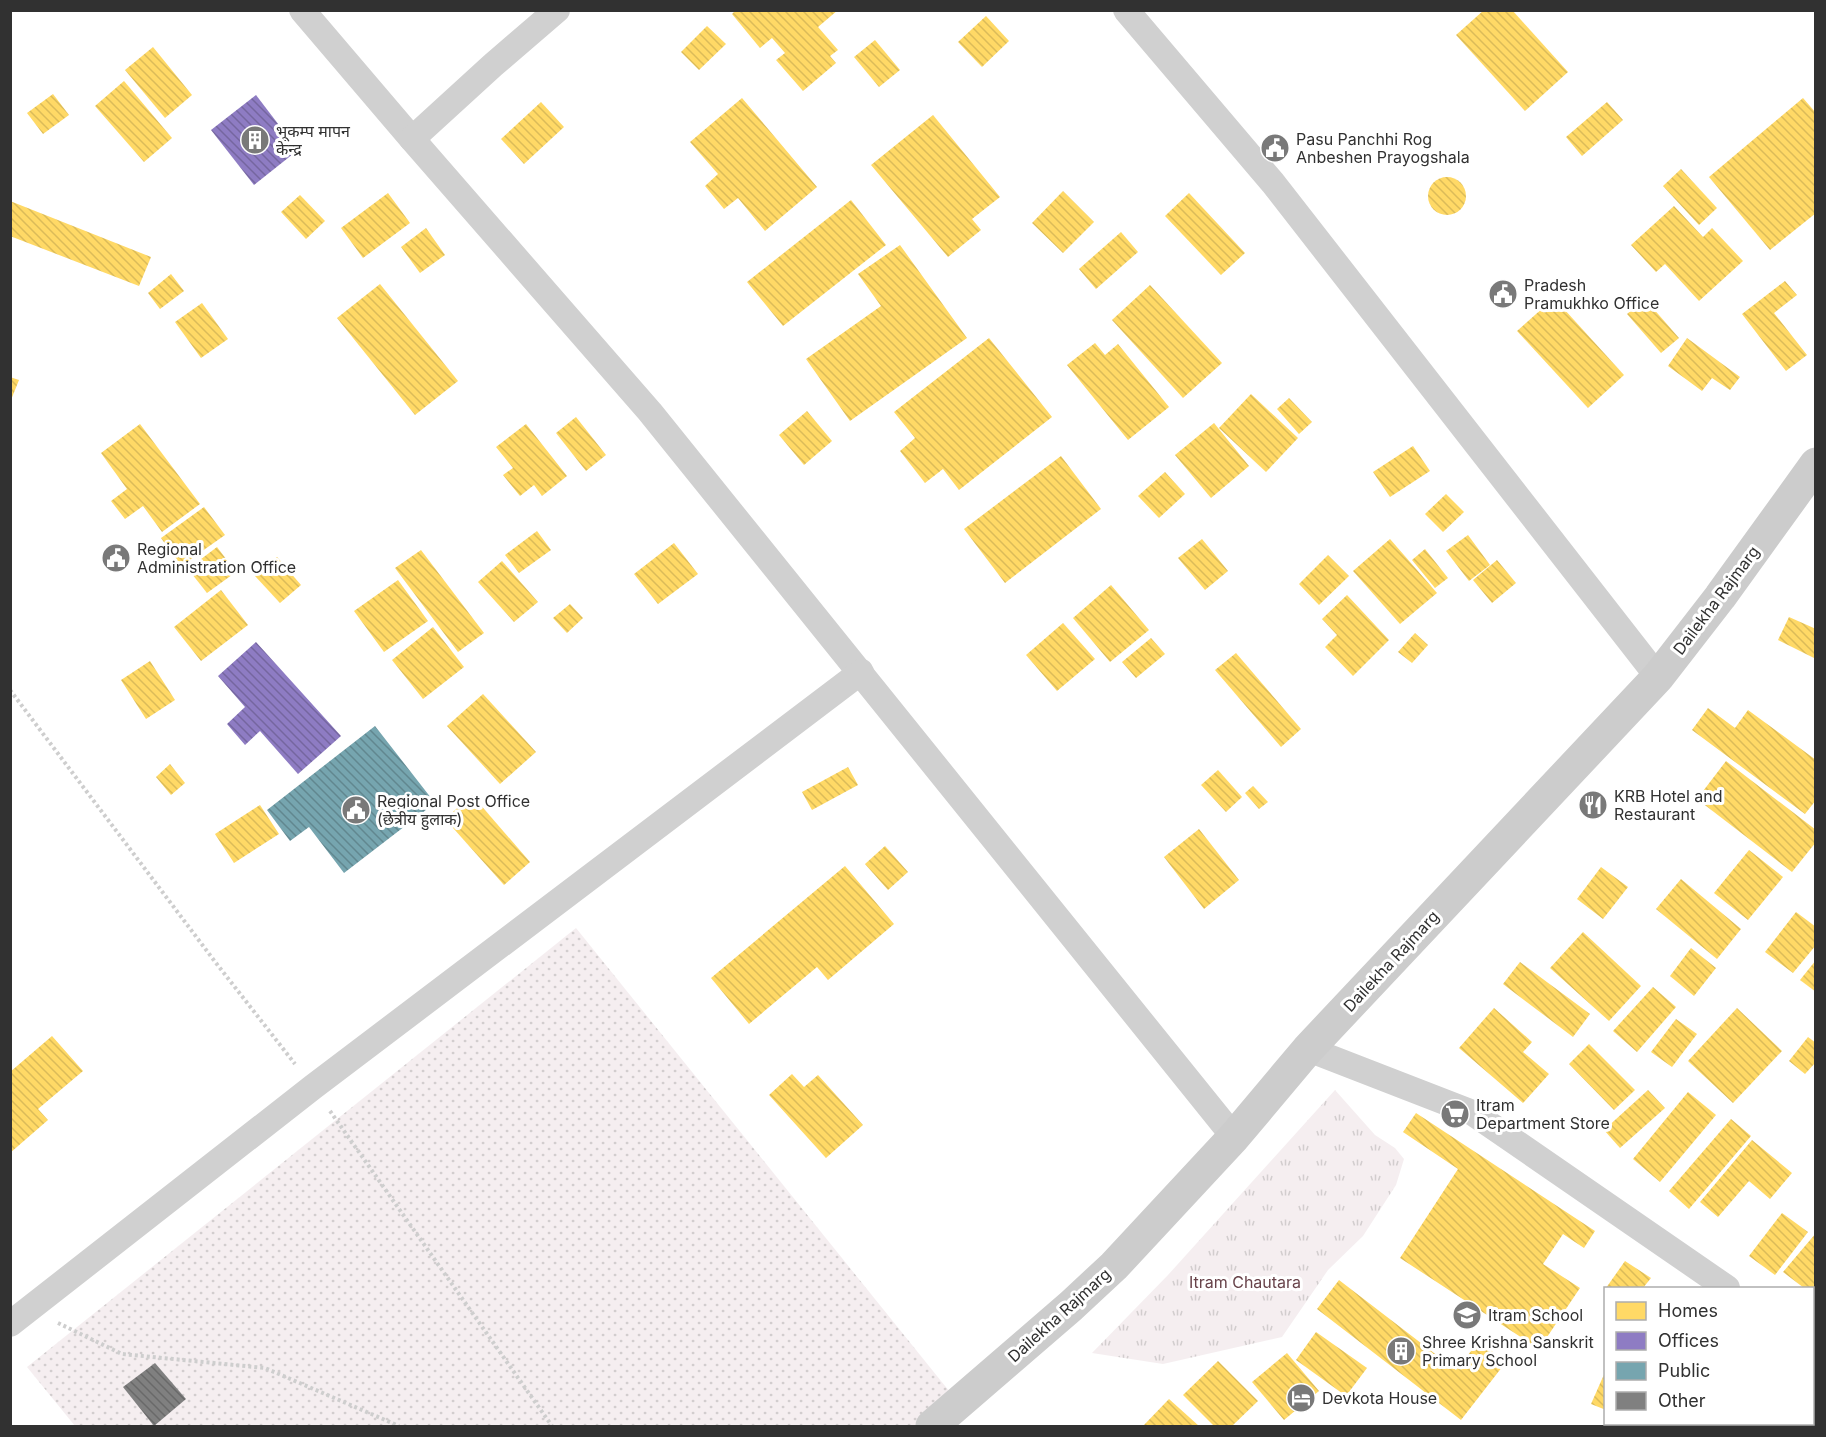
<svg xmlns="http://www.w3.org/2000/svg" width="1826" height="1437" font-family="Inter,'Noto Sans Devanagari',sans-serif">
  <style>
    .grass { fill: url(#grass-dots) }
    .park { fill: url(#park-tufts) }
    .homes { fill: url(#homes-back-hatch) }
    .offices { fill: url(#offices-back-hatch) }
    .public { fill: url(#public-back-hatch) }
    .building { fill: url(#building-back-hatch) }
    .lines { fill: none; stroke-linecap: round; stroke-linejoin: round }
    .path { stroke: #cecece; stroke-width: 4; stroke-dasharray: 3 3; stroke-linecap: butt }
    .street { stroke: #d0d0d0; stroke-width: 26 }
    .secondary { stroke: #ccc; stroke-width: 33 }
    .labels { text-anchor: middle; stroke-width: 6; stroke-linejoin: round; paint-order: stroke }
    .poi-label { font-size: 16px; fill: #313131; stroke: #fff; text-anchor: start }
    .street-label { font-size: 16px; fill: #313131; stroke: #fff }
    .park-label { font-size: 16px; fill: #68434a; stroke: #fff }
  </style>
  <defs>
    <pattern id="grass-dots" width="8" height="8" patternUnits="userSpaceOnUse" patternTransform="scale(1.5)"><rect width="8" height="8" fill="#f5eef0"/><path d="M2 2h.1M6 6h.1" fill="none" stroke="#d2cdce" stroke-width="1.8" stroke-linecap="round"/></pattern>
    <pattern id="park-tufts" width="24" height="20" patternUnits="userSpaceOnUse" patternTransform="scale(1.5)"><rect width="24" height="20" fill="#f5eef0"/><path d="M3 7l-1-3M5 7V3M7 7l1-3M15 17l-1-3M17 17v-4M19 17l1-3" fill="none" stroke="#d2cdce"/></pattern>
    <pattern id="homes-back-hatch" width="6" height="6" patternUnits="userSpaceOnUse" patternTransform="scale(1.5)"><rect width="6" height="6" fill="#ffd966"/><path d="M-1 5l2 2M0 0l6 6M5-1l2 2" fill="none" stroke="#dbbb59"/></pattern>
    <pattern id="offices-back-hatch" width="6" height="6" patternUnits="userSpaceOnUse" patternTransform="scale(1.5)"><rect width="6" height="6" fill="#8e7cc3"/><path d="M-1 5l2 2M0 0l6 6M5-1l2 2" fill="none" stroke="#75669f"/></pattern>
    <pattern id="public-back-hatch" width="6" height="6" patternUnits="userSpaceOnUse" patternTransform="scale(1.5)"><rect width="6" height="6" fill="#76a5af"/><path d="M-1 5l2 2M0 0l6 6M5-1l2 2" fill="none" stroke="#61878f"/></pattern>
    <pattern id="building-back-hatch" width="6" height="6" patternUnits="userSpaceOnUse" patternTransform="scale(1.5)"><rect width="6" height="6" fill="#808080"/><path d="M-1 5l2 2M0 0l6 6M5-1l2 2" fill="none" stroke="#696969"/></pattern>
  </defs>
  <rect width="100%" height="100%" fill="#fff"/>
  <path class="grass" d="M576 928 966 1412 948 1426H75L27 1367Z"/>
  <path class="park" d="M1335 1090 1375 1135 1395 1148 1404 1159 1396 1185 1363 1236 1328 1270 1282 1337 1163 1364 1092 1353 1168 1275Z"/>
  <g class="homes">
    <path d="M736 10H838L818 27 838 50 830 56 836 63 803 91 776 60 785 53 772 38 760 48 732 14Z"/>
    <path d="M1484 10H1512L1568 72 1525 111 1456 35Z"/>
    <path d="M986 16 1009 41 982 67 958 42Z"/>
    <path d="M707 26 726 44 699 70 681 52Z"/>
    <path d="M875 40 900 70 879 87 854 57Z"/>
    <path d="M153 47 192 95 165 118 125 70Z"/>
    <path d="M124 81 172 138 144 162 95 106Z"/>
    <path d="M53 94 69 115 43 134 27 113Z"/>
    <path d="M742 98 817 187 765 231 738 198 724 209 705 186 718 174 690 142Z"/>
    <path d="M1803 98 1816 113V213L1770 250 1709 177Z"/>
    <path d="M541 102 564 127 524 164 501 139Z"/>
    <path d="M1607 102 1623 120 1582 156 1566 137Z"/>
    <path d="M933 115 1000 197 972 219 981 230 948 257 871 165Z"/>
    <path d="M1681 169 1717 208 1699 225 1663 186Z"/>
    <circle cx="1447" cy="196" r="19"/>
    <path d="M1063 191 1094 222 1063 253 1032 223Z"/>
    <path d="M388 193 410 223 363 258 341 228Z"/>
    <path d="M1189 193 1245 253 1221 275 1165 216Z"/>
    <path d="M300 195 325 221 306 239 281 212Z"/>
    <path d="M851 200 886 245 783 326 747 282Z"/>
    <path d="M10 201 151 257 139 286 10 236Z"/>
    <path d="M1674 206 1703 237 1712 228 1743 261 1699 301 1665 264 1656 272 1631 245Z"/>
    <path d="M426 228 445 255 420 273 401 247Z"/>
    <path d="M1121 232 1138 252 1096 289 1079 269Z"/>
    <path d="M900 245 967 338 850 421 806 359 881 306 858 274Z"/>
    <path d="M171 274 184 291 160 309 148 293Z"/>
    <path d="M1785 281 1797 295 1774 313 1807 355 1786 371 1742 314Z"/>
    <path d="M380 284 458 381 415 415 337 318Z"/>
    <path d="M1150 285 1222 363 1183 398 1112 320Z"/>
    <path d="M1554 298 1624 375 1588 408 1517 331Z"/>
    <path d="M1645 299 1679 338 1661 353 1627 314Z"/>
    <path d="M202 303 228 339 201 358 175 322Z"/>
    <path d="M989 338 1052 417 959 490 943 469 925 483 900 451 915 438 894 412Z"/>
    <path d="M1687 338 1740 377 1730 390 1712 378 1702 391 1668 366Z"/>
    <path d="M1095 343 1105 355 1118 344 1169 407 1128 440 1067 365Z"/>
    <path d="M10 377 19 380 11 400H10Z"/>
    <path d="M1251 394 1298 438 1266 472 1219 428Z"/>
    <path d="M1289 398 1312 422 1299 434 1277 409Z"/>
    <path d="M807 411 832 441 804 465 779 435Z"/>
    <path d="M576 417 606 455 586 471 556 433Z"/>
    <path d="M1214 423 1249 466 1211 498 1175 455Z"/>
    <path d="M140 424 200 504 162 532 143 506 125 519 111 501 127 489 101 453Z"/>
    <path d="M526 424 567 476 542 496 534 485 520 496 503 475 513 468 496 447Z"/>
    <path d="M1413 446 1430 471 1390 497 1373 472Z"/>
    <path d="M1061 456 1101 509 1005 583 964 529Z"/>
    <path d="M1165 472 1185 494 1159 518 1138 496Z"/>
    <path d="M1446 494 1464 512 1443 532 1425 514Z"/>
    <path d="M204 507 225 535 181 566 161 538Z"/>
    <path d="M537 531 551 550 519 573 505 555Z"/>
    <path d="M1468 535 1490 565 1469 581 1446 551Z"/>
    <path d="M1202 539 1228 571 1205 590 1178 558Z"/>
    <path d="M1390 539 1437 593 1400 624 1353 571Z"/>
    <path d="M674 543 698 574 658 604 634 574Z"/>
    <path d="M217 547 236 572 207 593 188 569Z"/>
    <path d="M1425 549 1448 578 1435 588 1412 560Z"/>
    <path d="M421 550 484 633 458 652 395 568Z"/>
    <path d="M1328 555 1349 576 1319 605 1299 584Z"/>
    <path d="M277 557 301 585 280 603 255 576Z"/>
    <path d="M1497 560 1516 583 1492 603 1473 580Z"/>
    <path d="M502 561 538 602 514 622 478 582Z"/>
    <path d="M398 580 428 621 384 652 354 611Z"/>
    <path d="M1111 585 1149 630 1110 662 1073 618Z"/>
    <path d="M221 590 248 625 201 661 174 627Z"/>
    <path d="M1347 595 1389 640 1353 676 1325 647 1337 635 1322 619Z"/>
    <path d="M570 604 583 618 567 633 553 618Z"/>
    <path d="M1789 617 1816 629V659L1778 640Z"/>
    <path d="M1063 623 1095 659 1057 691 1026 655Z"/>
    <path d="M433 627 464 667 423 699 392 660Z"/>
    <path d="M1415 633 1428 645 1412 663 1398 652Z"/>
    <path d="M1151 638 1165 654 1136 678 1122 662Z"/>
    <path d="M1236 653 1301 729 1281 747 1215 670Z"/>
    <path d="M150 661 175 700 146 719 121 680Z"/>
    <path d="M483 694 536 752 500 784 447 726Z"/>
    <path d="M1708 708 1735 728 1748 710 1816 760V800L1805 814 1692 730Z"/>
    <path d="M1726 761 1816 830V842L1792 872 1697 799Z"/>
    <path d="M170 764 185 783 171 795 156 777Z"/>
    <path d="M848 767 858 785 812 810 802 792Z"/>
    <path d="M1218 770 1242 797 1226 812 1201 785Z"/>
    <path d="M1253 786 1268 802 1259 809 1245 793Z"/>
    <path d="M472 795 530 862 504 885 445 819Z"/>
    <path d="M260 805 279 834 234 863 215 834Z"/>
    <path d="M1199 829 1239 880 1204 909 1164 857Z"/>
    <path d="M885 846 908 872 888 890 865 864Z"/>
    <path d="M1749 850 1783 877 1748 920 1714 893Z"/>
    <path d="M845 866 894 924 828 980 817 967 749 1024 711 978Z"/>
    <path d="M1601 867 1628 887 1603 919 1577 899Z"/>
    <path d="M1681 879 1741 929 1717 959 1656 909Z"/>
    <path d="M1796 912 1816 927V945L1793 973 1765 952Z"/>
    <path d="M1583 932 1641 986 1609 1021 1550 968Z"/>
    <path d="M1691 948 1716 968 1694 996 1670 976Z"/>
    <path d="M1816 960V992L1800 980Z"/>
    <path d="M1520 962 1590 1014 1573 1037 1503 984Z"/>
    <path d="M1653 987 1676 1007 1637 1052 1613 1031Z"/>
    <path d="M1494 1008 1532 1042 1523 1052 1549 1074 1523 1103 1459 1048Z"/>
    <path d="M1737 1008 1782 1051 1733 1103 1688 1061Z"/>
    <path d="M1676 1019 1697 1034 1672 1067 1651 1052Z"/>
    <path d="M52 1036 83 1071 38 1109 48 1120 10 1153V1072Z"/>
    <path d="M1808 1037 1816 1043V1062L1805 1074 1789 1061Z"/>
    <path d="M1589 1044 1635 1090 1614 1110 1569 1064Z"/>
    <path d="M792 1074 804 1087 818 1075 863 1125 826 1158 769 1095Z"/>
    <path d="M1648 1090 1665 1108 1620 1148 1604 1130Z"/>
    <path d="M1688 1092 1716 1115 1660 1182 1633 1159Z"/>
    <path d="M1416 1113 1595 1231 1584 1248 1563 1234 1543 1264 1580 1288 1539 1349 1400 1258 1458 1169 1403 1132Z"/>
    <path d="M1731 1119 1751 1136 1689 1209 1669 1191Z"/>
    <path d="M1752 1140 1792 1173 1770 1199 1749 1181 1718 1217 1700 1202Z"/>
    <path d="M1782 1213 1808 1232 1775 1275 1749 1256Z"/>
    <path d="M1816 1233V1298L1812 1296V1288H1804L1783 1272Z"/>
    <path d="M1625 1261 1651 1278 1643 1288H1606Z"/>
    <path d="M1339 1280 1456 1370 1479 1341 1506 1362 1461 1420 1317 1309Z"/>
    <path d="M1316 1332 1367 1368 1346 1396 1296 1360Z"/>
    <path d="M1287 1353 1319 1391 1284 1420 1252 1382Z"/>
    <path d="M1218 1361 1258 1401 1232 1426H1214L1183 1395Z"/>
    <path d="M1606 1370V1410L1591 1404Z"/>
    <path d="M1812 1384 1816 1386V1426H1785L1787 1424H1812Z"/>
    <path d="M1169 1399 1199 1426H1143Z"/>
    <path d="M1687 1424H1733L1735 1425 1733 1426H1685Z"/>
  </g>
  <g class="offices">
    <path d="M256 95 298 150 254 185 211 130Z"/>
    <path d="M256 642 341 736 298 774 260 731 245 745 227 724 245 707 218 676Z"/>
  </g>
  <path class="public" d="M375 726 435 803 344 873 309 827 290 841 267 810Z"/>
  <path class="building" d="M155 1363 186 1399 154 1426 123 1387Z"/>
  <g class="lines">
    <g class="path">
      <path d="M10 690 216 963 295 1064"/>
      <path d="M330 1111 552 1426"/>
      <path d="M58 1323 122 1354 265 1368 399 1426"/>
    </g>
    <g class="street">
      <path d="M302 10 412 139 650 412 1234 1137"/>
      <path d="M1126 10 1273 183 1658 677"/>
      <path d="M412 139 493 65 557 10"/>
      <path d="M1308 1049 1473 1113 1727 1288"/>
      <path d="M10 1324 313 1087 861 672"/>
      <path d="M1812 1369 1816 1365"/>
      <path d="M1773 1426 1775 1424"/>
    </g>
    <path class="secondary" d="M932 1426 1071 1306 1114 1266 1234 1137 1308 1049 1658 677 1720 597 1816 464"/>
  </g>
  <defs>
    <g id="building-disc" transform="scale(1.5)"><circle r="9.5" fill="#797979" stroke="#fff"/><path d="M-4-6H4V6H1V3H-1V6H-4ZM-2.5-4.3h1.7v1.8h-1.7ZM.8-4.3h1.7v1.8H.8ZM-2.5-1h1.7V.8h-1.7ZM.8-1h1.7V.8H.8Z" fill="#fff"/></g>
    <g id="civic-disc" transform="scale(1.5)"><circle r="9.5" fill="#797979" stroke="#fff"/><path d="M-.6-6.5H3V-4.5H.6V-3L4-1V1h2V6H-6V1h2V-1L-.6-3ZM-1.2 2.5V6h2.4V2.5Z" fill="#fff"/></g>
    <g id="restaurant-disc" transform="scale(1.5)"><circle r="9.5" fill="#797979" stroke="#fff"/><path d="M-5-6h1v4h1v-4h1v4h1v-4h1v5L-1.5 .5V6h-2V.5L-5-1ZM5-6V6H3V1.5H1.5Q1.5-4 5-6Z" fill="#fff"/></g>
    <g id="supermarket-disc" transform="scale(1.5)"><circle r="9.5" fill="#797979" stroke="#fff"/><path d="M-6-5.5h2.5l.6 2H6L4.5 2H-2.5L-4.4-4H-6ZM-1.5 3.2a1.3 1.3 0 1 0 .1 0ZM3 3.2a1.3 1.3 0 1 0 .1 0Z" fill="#fff"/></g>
    <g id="school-disc" transform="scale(1.5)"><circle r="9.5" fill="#797979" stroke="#fff"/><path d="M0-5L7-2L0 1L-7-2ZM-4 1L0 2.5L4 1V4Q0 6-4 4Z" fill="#fff"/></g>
    <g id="hotel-disc" transform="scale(1.5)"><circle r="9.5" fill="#797979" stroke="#fff"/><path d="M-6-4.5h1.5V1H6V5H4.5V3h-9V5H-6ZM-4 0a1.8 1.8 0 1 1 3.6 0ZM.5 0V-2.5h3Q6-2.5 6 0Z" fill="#fff"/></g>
  </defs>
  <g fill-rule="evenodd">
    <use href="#building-disc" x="255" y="140"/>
    <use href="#civic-disc" x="1275" y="148"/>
    <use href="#civic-disc" x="1503" y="294"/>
    <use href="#civic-disc" x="116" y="558"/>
    <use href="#restaurant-disc" x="1593" y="805"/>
    <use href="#civic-disc" x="356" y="810"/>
    <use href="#supermarket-disc" x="1455" y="1114"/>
    <use href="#school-disc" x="1467" y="1315"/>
    <use href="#building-disc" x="1401" y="1351"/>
    <use href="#hotel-disc" x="1301" y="1398"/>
  </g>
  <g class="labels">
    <g class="poi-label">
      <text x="276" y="137">भूकम्प मापन<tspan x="276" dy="18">केन्द्र</tspan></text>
      <text x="1296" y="145">Pasu Panchhi Rog<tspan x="1296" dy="18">Anbeshen Prayogshala</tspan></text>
      <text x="1524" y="291">Pradesh<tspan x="1524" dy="18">Pramukhko Office</tspan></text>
      <text x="137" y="555">Regional<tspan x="137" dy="18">Administration Office</tspan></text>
      <text x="1614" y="802">KRB Hotel and<tspan x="1614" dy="18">Restaurant</tspan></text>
      <text x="377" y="807">Regional Post Office<tspan x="377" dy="18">(छेत्रीय हुलाक)</tspan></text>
      <text x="1476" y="1111">Itram<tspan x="1476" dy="18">Department Store</tspan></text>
      <text x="1488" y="1321">Itram School</text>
      <text x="1422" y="1348">Shree Krishna Sanskrit<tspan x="1422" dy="18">Primary School</tspan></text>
      <text x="1322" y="1404">Devkota House</text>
    </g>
    <g class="street-label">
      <text transform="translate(1716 600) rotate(-53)" y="6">Dailekha Rajmarg</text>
      <text transform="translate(1391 961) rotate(-47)" y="6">Dailekha Rajmarg</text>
      <text transform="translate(1059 1315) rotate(-42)" y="6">Dailekha Rajmarg</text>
    </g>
    <g class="park-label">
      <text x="1245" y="1288">Itram Chautara</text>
    </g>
  </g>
  <rect width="1826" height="1437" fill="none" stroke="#313131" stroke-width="24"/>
  <rect x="1604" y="1287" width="210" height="138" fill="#ffffff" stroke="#adadad" stroke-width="1.5"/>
  <rect x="1616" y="1302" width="30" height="18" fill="#ffd966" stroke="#adadad" stroke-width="1.5"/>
  <text x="1658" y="1317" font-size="18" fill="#313131">Homes</text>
  <rect x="1616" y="1332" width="30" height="18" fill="#8e7cc3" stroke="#adadad" stroke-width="1.5"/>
  <text x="1658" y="1347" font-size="18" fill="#313131">Offices</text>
  <rect x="1616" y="1362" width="30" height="18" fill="#76a5af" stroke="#adadad" stroke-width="1.5"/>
  <text x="1658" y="1377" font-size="18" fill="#313131">Public</text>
  <rect x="1616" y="1392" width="30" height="18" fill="#808080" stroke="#adadad" stroke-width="1.5"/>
  <text x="1658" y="1407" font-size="18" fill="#313131">Other</text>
</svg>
